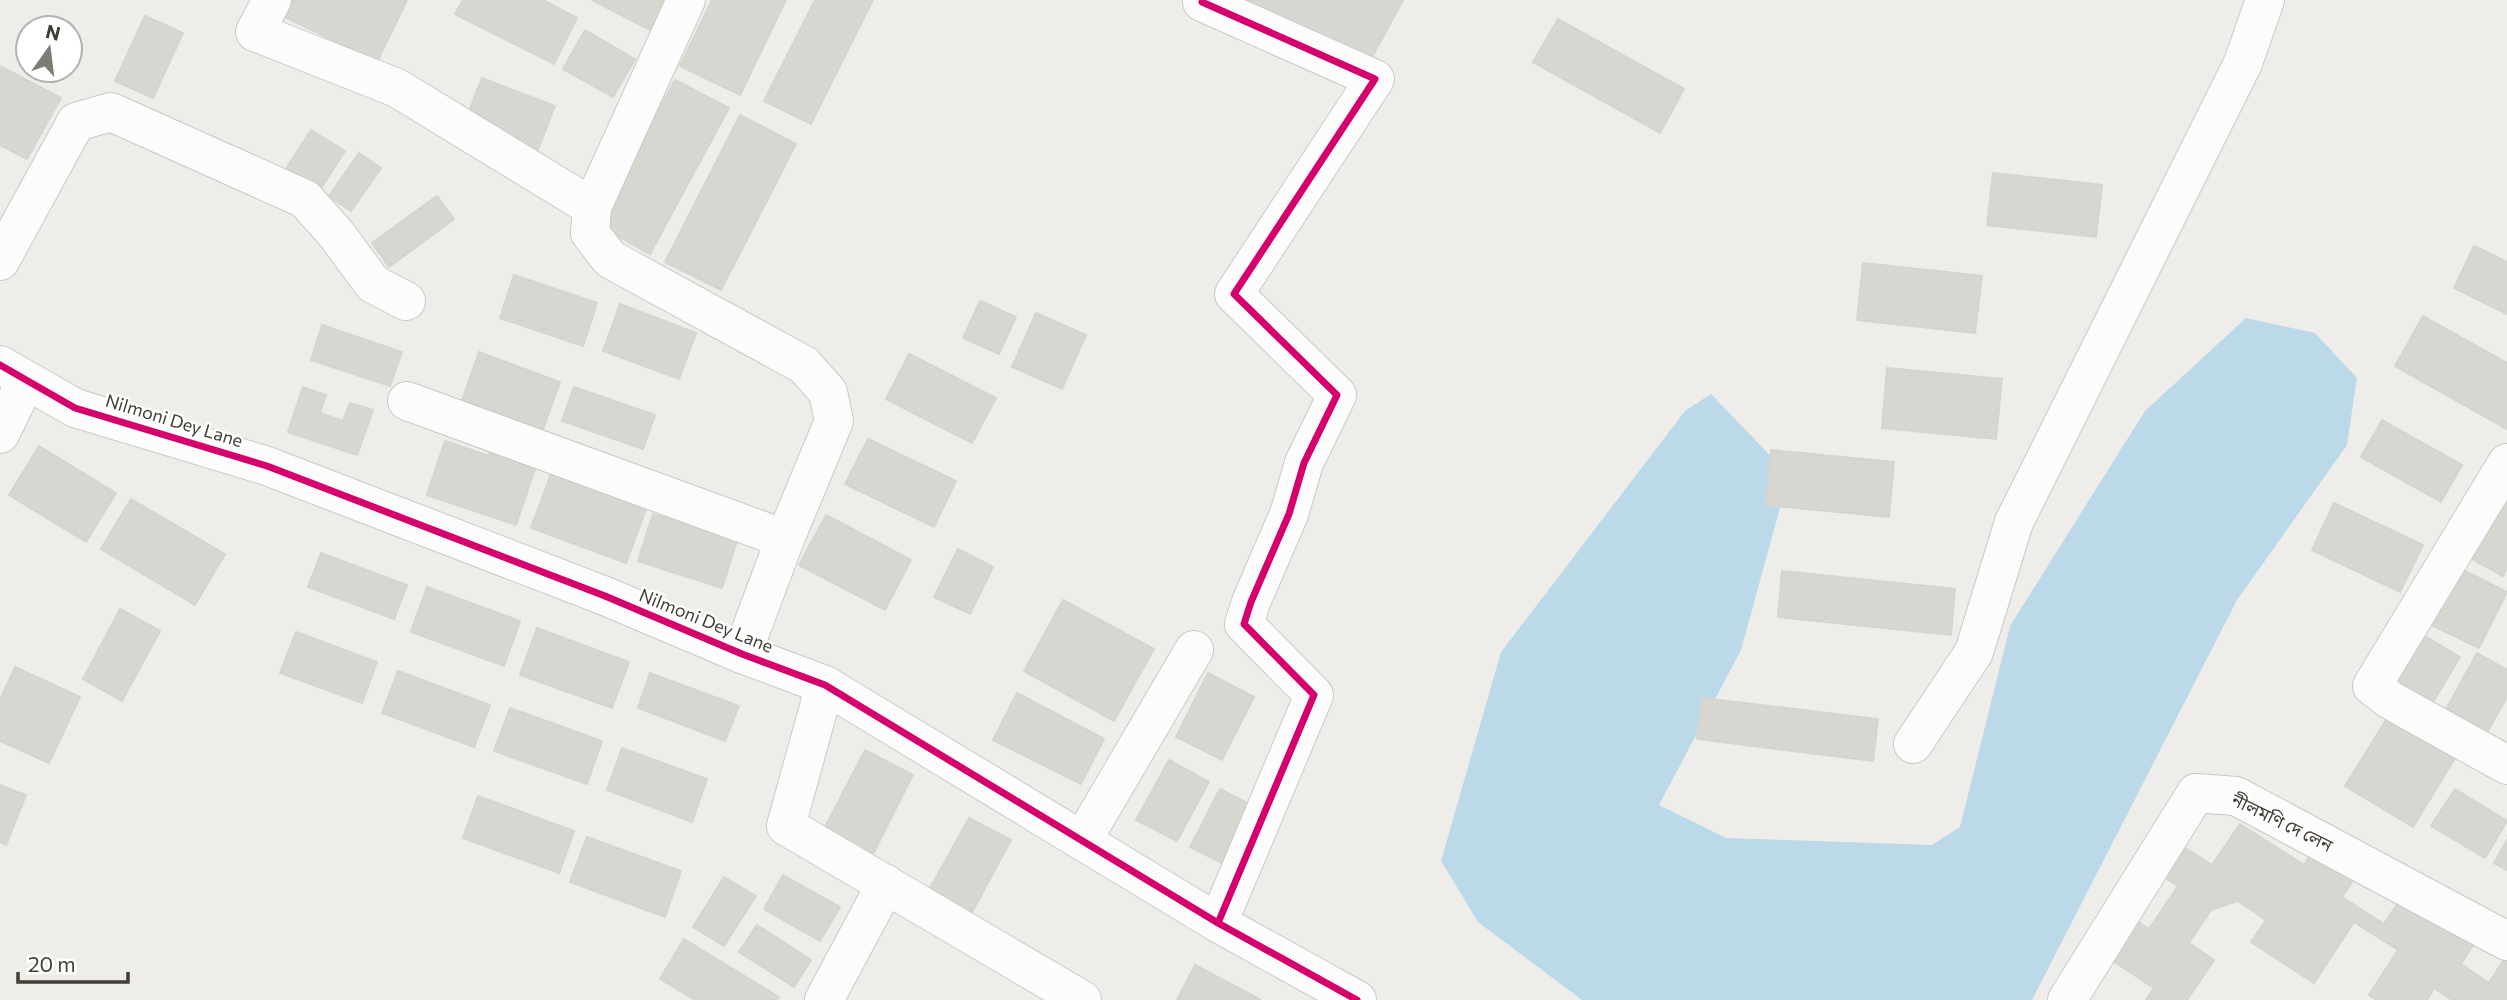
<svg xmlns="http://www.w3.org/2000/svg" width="2507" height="1000" font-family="Commissioner,'Noto Sans Bengali',sans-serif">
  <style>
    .water { fill: #bcd9ea }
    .building { fill: #d8d6d1; stroke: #d6d4cf; stroke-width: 2 }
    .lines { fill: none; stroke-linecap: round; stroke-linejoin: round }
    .minor-casing { stroke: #cbc9c5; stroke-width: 40 }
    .minor { stroke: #fcfcfc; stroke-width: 38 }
    .cycleway-casing { stroke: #fff; stroke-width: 11 }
    .cycleway { stroke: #d6006c; stroke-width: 7 }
    .labels { text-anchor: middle; stroke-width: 5; stroke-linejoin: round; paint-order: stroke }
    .street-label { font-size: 18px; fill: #433e36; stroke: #fff }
  </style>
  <rect width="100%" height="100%" fill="#eeede9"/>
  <path class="water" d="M2246 318 2315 333 2357 378 2347 445 2237 600 2032 1000H1582L1478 922 1441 861 1501 652 1685 411 1711 394 1789 475 1741 650 1659 805 1726 838 1932 845 1960 827 2010 626 2145 411Z"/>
  <g class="building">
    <path d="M293 0H407L377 62 285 17Z"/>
    <path d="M463 0H543L577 18 554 64 455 14Z"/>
    <path d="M592 0H668L652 31Z"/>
    <path d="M712 0H786L740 95 680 66Z"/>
    <path d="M815 0H873L811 124 764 101Z"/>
    <path d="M1232 0H1403L1364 72Z"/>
    <path d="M145 16 183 33 153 98 115 81Z"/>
    <path d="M1558 19 1684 89 1660 133 1533 62Z"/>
    <path d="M585 30 635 59 613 97 563 69Z"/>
    <path d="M0 66 61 98 27 159 0 145Z"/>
    <path d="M482 78 555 106 537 152 464 124Z"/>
    <path d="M675 80 729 108 650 254 597 225Z"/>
    <path d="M740 115 796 144 721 290 665 262Z"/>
    <path d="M311 130 345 151 320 190 286 169Z"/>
    <path d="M359 153 381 168 351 211 329 196Z"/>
    <path d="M1993 173 2102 185 2096 237 1987 225Z"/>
    <path d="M437 196 454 219 389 267 372 243Z"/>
    <path d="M2474 246 2507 262V314L2454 288Z"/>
    <path d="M1863 263 1982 276 1975 333 1857 320Z"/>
    <path d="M514 275 597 303 583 346 500 318Z"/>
    <path d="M980 301 1016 317 999 354 963 338Z"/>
    <path d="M620 304 696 333 679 379 603 351Z"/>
    <path d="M1036 313 1086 335 1062 389 1012 367Z"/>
    <path d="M2423 316 2507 363V429L2395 366Z"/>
    <path d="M322 325 402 352 390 386 311 360Z"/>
    <path d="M479 352 560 382 542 432 461 403Z"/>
    <path d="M909 354 996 398 972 443 886 399Z"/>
    <path d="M1887 368 2002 379 1996 439 1882 428Z"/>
    <path d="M303 387 326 395 320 413 343 421 350 403 373 410 357 455 288 432Z"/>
    <path d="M574 387 655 415 643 449 562 421Z"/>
    <path d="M2382 420 2462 465 2441 502 2361 457Z"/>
    <path d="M868 439 956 481 934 527 845 484Z"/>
    <path d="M445 441 489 456 492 444 538 460 516 525 427 495Z"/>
    <path d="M39 446 116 493 86 542 9 495Z"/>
    <path d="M1771 450 1894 462 1889 517 1766 505Z"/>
    <path d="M554 466 649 501 626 563 531 528Z"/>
    <path d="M2507 497V568L2503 576 2463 554Z"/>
    <path d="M131 499 225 554 195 605 101 549Z"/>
    <path d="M2334 503 2423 545 2400 592 2312 550Z"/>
    <path d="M653 514 737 541 722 588 638 561Z"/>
    <path d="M826 515 911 560 885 610 799 565Z"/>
    <path d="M958 549 993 567 970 614 934 597Z"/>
    <path d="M321 553 407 585 394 619 308 587Z"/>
    <path d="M2455 566 2507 592 2479 648 2427 623Z"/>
    <path d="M1782 571 1955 589 1951 635 1778 617Z"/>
    <path d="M427 587 520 621 504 666 411 632Z"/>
    <path d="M1063 600 1154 649 1114 721 1024 671Z"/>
    <path d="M120 609 160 631 122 701 83 679Z"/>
    <path d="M537 628 629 662 612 708 520 675Z"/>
    <path d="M296 632 377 662 362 703 280 673Z"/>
    <path d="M2418 632 2460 657 2427 712 2385 688Z"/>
    <path d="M2477 653 2507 670V697L2485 736 2444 713Z"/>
    <path d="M15 667 80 697 49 763 0 741V700Z"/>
    <path d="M398 671 490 705 474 747 382 713Z"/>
    <path d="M650 673 739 706 725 741 638 708Z"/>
    <path d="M1208 673 1254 697 1222 760 1176 737Z"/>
    <path d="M1017 693 1104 739 1081 784 993 740Z"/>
    <path d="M1702 698 1878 719 1873 761 1697 739Z"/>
    <path d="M510 708 602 741 587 784 494 751Z"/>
    <path d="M2388 717 2455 758 2413 827 2345 786Z"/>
    <path d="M622 748 707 779 692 822 607 790Z"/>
    <path d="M865 750 913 775 872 856 823 831Z"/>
    <path d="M1169 760 1209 782 1177 841 1136 820Z"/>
    <path d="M0 785 26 795 6 845 0 842Z"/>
    <path d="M1220 789 1261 810 1232 868 1190 847Z"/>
    <path d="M2455 789 2507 821 2485 858 2431 826Z"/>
    <path d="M478 796 574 831 559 873 463 838Z"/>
    <path d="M969 818 1011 840 970 916 927 894Z"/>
    <path d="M2240 824 2304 865 2311 854 2352 882 2342 897 2384 924 2405 892 2477 939 2461 964 2489 983 2505 958 2507 959V1000H2452L2434 988 2427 1000H2377L2369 995 2398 950 2354 922 2314 983 2251 942 2266 920 2238 901 2211 910 2189 943 2214 960 2187 1000H2146L2154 988 2101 953 2126 914 2149 929 2178 886 2156 872 2176 842 2212 865Z"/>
    <path d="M587 837 681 871 665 917 570 882Z"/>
    <path d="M2507 840V870L2494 863Z"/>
    <path d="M783 875 840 907 820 941 764 909Z"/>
    <path d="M724 877 756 896 724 946 693 927Z"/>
    <path d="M757 925 811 960 794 987 739 952Z"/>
    <path d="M684 939 779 997 777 1000H695L660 979Z"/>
    <path d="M1195 965 1261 1000H1177Z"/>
  </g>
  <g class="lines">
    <g class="minor-casing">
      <g id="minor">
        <path d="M272 0 255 32 397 88 592 207 590 233 610 259 804 365 828 392 834 421 785 539 742 654"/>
        <path d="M1203 0 1202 2 1375 79 1234 294 1337 395 1304 463 1289 514 1251 602 1244 624 1314 695 1218 923"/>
        <path d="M592 207 686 0"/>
        <path d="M0 261 76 122 111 112 305 199 337 235 373 284 406 301"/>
        <path d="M0 365 75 408 267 466 605 596 742 654 825 685 1218 923 1357 1000"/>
        <path d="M407 401 785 539"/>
        <path d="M0 434 26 381"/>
        <path d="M2507 463 2372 686 2390 700 2507 765"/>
        <path d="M825 685 786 826 1082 1000"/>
        <path d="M1913 744 1974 652 2014 522 2243 63 2265 0"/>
        <path d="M1082 841 1194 650"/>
        <path d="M824 1000 886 884"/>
        <path d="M2067 1000 2196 793 2236 796 2507 941"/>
      </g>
    </g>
    <use href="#minor" class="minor"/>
    <g class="cycleway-casing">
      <g id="cycleway">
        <path d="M1203 0 1202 2 1375 79 1234 294 1337 395 1304 463 1289 514 1251 602 1244 624 1314 695 1218 923"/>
        <path d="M0 365 75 408 267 466 605 596 742 654 825 685 1218 923 1357 1000"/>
      </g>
    </g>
    <use href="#cycleway" class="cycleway"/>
  </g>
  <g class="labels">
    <g class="street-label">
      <text transform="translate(174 421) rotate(17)" y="6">Nilmoni Dey Lane</text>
      <text transform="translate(706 621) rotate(22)" y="6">Nilmoni Dey Lane</text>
      <text transform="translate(2282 823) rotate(26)" y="6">নীলমণি দে লেন</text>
    </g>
  </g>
  <g transform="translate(49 49) rotate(14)"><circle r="33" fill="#ffffff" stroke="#b4b2af" stroke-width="2"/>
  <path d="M0-5L12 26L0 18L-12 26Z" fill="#7f7b75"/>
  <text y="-10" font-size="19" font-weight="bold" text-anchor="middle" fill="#433e36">N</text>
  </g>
  <path d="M18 972v10h110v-10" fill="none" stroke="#433e36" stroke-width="3.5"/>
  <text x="28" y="972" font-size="21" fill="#433e36" stroke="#ffffff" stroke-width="5" paint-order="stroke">20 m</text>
</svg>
